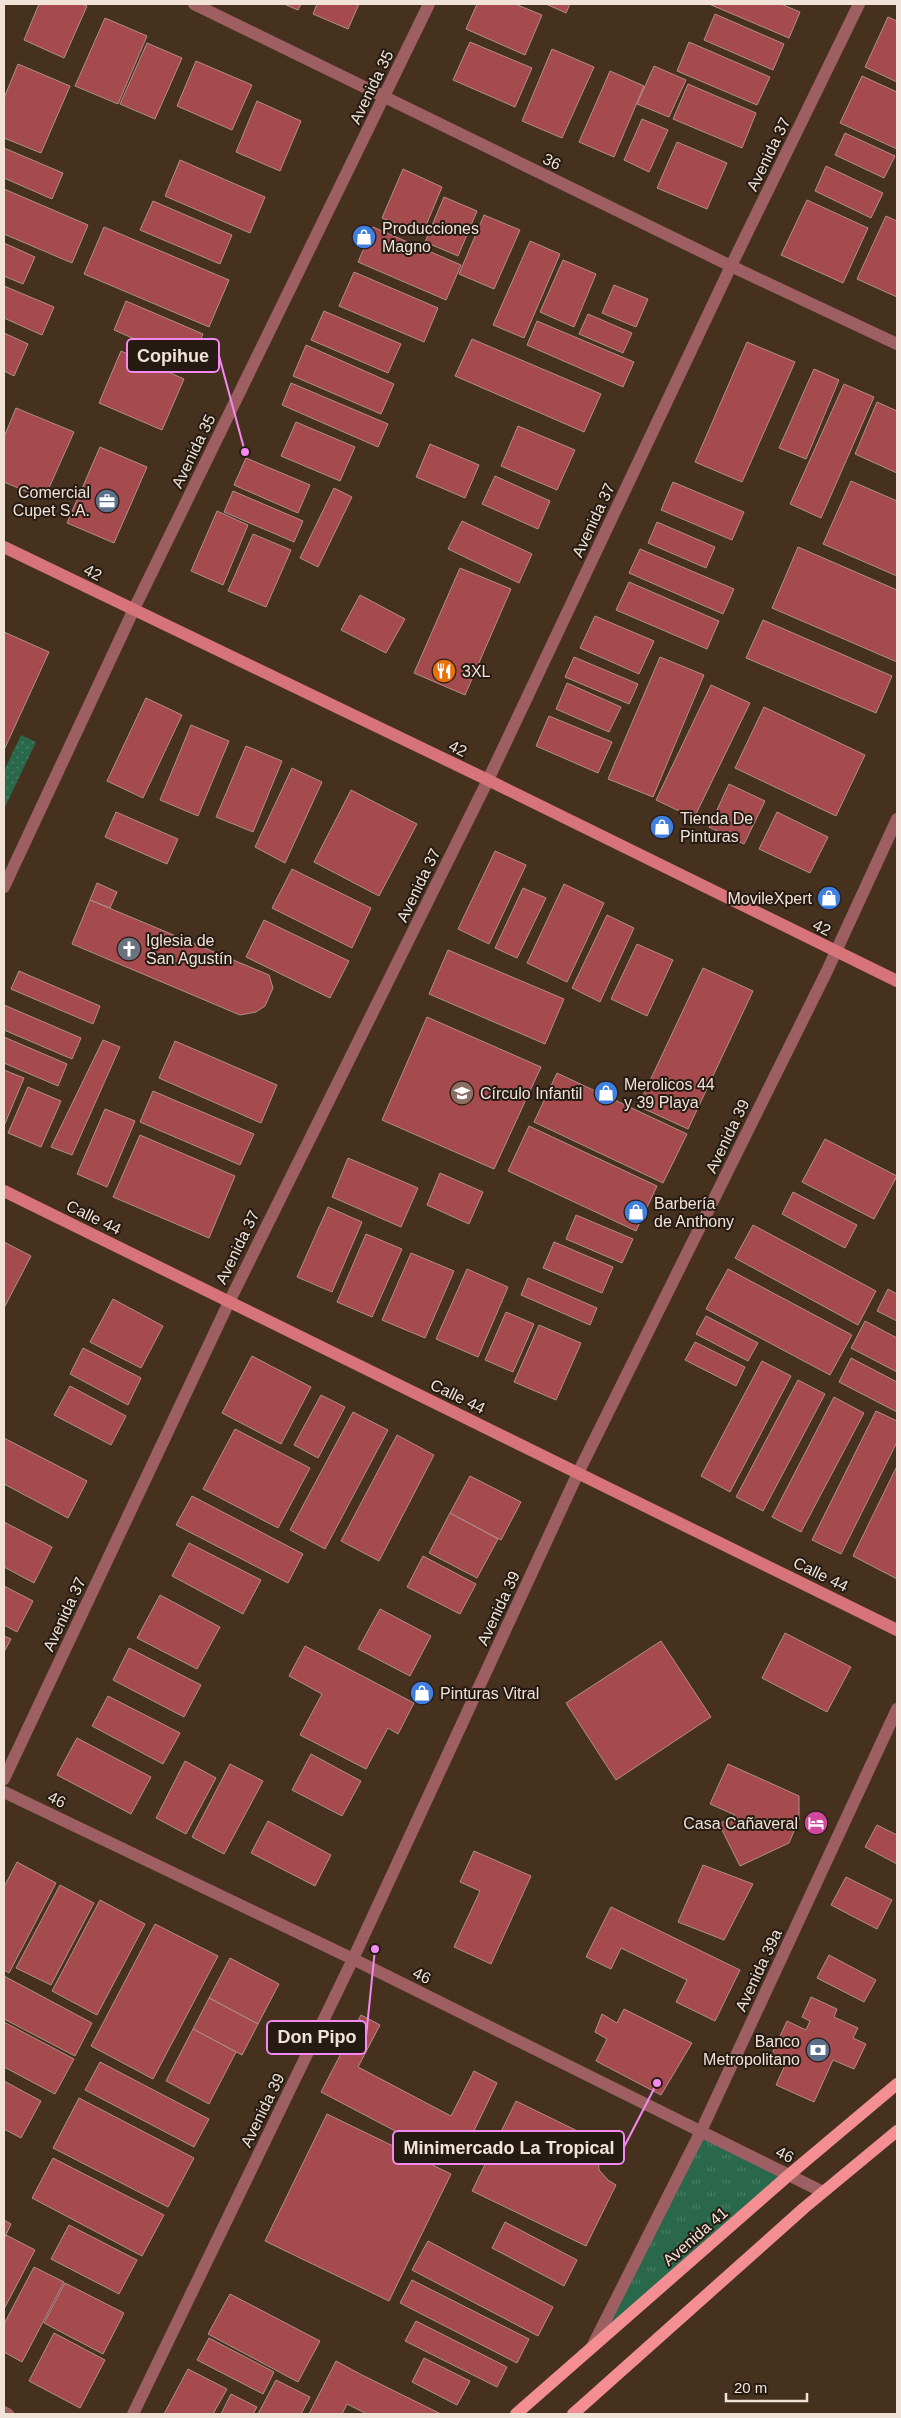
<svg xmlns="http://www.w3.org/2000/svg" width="901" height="2418" font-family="Arial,sans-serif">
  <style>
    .grass { fill: url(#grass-dots) }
    .park { fill: url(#park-tufts) }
    .building { fill: #a54b4d; stroke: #b18e8d }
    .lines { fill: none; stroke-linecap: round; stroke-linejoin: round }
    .street { stroke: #9d5f62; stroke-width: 12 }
    .secondary { stroke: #d67479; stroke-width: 12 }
    .primary { stroke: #f38e93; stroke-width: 12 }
    .labels { text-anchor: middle; stroke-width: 4; stroke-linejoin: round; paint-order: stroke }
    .street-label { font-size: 16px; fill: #f1e3d7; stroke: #251b13 }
    .poi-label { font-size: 16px; fill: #f1e3d7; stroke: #251b13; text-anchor: start }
    .leader { fill: none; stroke: #f389f1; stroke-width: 2 }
    .callout-dot { fill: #f389f1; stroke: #251b13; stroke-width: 2 }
    .callout { fill: #251b13; stroke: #f389f1; stroke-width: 2 }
    .callout-label { font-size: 18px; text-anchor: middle; font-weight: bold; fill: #f1e3d7 }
  </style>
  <defs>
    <pattern id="grass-dots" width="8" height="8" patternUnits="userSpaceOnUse" patternTransform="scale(1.25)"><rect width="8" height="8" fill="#2a684c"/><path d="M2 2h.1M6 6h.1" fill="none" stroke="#497d65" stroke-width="1.8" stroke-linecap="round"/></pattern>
    <pattern id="park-tufts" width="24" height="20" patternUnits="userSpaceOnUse" patternTransform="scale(1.25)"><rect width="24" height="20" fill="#2a684c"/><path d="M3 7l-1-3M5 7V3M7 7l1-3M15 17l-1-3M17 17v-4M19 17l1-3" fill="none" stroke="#497d65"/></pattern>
  </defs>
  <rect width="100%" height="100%" fill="#46311e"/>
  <path class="grass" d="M21 735 36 742 4 809V771Z"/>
  <path class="park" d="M701 2131 790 2174 591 2349Z"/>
  <g class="building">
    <path d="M39 4H81L87 6 64 58 24 40Z"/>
    <path d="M284 4H301L298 10Z"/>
    <path d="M317 4H359L348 29 313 14Z"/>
    <path d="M477 4H515L542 15 525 55 466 29Z"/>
    <path d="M546 4H570L566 13Z"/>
    <path d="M709 4H781L800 12 789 38Z"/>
    <path d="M715 14 784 44 773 70 704 40Z"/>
    <path d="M888 17 897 21V82L865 67Z"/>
    <path d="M105 18 147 36 118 104 75 86Z"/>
    <path d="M470 42 532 68 515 107 453 80Z"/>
    <path d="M689 42 770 77 757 105 677 71Z"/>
    <path d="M147 43 182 58 155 119 120 104Z"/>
    <path d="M552 49 594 67 562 138 522 121Z"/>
    <path d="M196 61 252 85 232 130 177 106Z"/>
    <path d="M18 64 70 86 41 153 4 138V98Z"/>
    <path d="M654 66 686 80 669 117 637 104Z"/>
    <path d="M610 71 644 86 614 157 579 142Z"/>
    <path d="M862 76 897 92V149L840 123Z"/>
    <path d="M688 84 756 113 742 148 673 119Z"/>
    <path d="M257 101 301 121 280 171 236 152Z"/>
    <path d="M642 119 668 130 649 172 624 160Z"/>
    <path d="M845 133 895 156 884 178 835 155Z"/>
    <path d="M677 142 727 163 707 209 657 188Z"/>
    <path d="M4 148 63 173 52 199 4 178Z"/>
    <path d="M180 160 265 197 250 233 165 196Z"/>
    <path d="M826 166 883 193 871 218 815 191Z"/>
    <path d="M403 169 442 187 422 235 382 218Z"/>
    <path d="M4 189 88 225 72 263 4 234Z"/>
    <path d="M444 197 477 211 458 256 425 242Z"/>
    <path d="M807 200 868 228 843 283 781 255Z"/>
    <path d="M153 201 232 235 220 264 140 230Z"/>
    <path d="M484 215 520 230 494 289 459 274Z"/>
    <path d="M886 216 897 221V297L857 279Z"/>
    <path d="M104 227 229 280 209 327 84 274Z"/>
    <path d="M373 227 461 265 446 300 358 262Z"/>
    <path d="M530 241 560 254 524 338 493 325Z"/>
    <path d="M4 243 35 257 23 284 4 276Z"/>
    <path d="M563 260 596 274 574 327 540 312Z"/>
    <path d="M354 272 438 308 424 342 339 306Z"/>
    <path d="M614 285 648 299 636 327 602 313Z"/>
    <path d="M4 286 54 307 42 335 4 318Z"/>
    <path d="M126 301 203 334 190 363 114 330Z"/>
    <path d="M324 311 401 344 388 373 311 340Z"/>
    <path d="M588 314 632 333 623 353 579 334Z"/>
    <path d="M537 321 634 362 623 387 527 345Z"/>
    <path d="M4 333 28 344 14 376 4 371Z"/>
    <path d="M472 339 601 394 584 432 455 376Z"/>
    <path d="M747 342 795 362 742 482 695 462Z"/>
    <path d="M306 345 394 384 381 414 293 376Z"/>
    <path d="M121 351 184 379 162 430 99 403Z"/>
    <path d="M814 369 839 380 806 459 779 448Z"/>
    <path d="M291 383 388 424 378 447 282 405Z"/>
    <path d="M844 384 874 397 821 518 790 504Z"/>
    <path d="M877 402 897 411V473L855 454Z"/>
    <path d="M16 408 74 432 44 499 4 482V437Z"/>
    <path d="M296 422 355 447 340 481 281 456Z"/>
    <path d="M518 426 575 450 557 490 501 466Z"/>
    <path d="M430 444 479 465 465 498 416 477Z"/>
    <path d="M100 447 147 467 114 543 67 523Z"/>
    <path d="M246 458 310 485 298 513 234 485Z"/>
    <path d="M495 476 550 501 538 529 482 504Z"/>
    <path d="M851 481 897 501V576L823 544Z"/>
    <path d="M673 482 744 512 732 540 661 510Z"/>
    <path d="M334 488 352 497 318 567 300 558Z"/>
    <path d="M233 491 303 521 294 542 224 512Z"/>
    <path d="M217 511 248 525 223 585 191 571Z"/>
    <path d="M462 521 532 554 519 583 448 549Z"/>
    <path d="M657 522 715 547 706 568 648 543Z"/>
    <path d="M253 534 291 550 266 607 228 591Z"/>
    <path d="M798 547 897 590V662L772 608Z"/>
    <path d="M640 549 734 589 723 614 629 573Z"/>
    <path d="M460 568 511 589 465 695 414 673Z"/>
    <path d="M629 582 719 621 707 649 616 610Z"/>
    <path d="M360 595 405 619 386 653 341 630Z"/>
    <path d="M595 616 654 641 639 674 580 648Z"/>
    <path d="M763 620 892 676 876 713 746 658Z"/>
    <path d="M4 632 49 652 4 750Z"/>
    <path d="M574 657 638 684 629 704 565 677Z"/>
    <path d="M660 657 704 675 653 797 608 779Z"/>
    <path d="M567 683 621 707 609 732 556 709Z"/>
    <path d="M711 685 750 703 694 818 656 800Z"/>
    <path d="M146 698 182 715 143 798 107 781Z"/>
    <path d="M764 707 865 755 836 816 735 768Z"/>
    <path d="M549 716 612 742 598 773 536 746Z"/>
    <path d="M191 725 229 741 198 816 160 800Z"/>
    <path d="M246 746 282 761 253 832 216 817Z"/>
    <path d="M292 768 322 782 285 863 255 847Z"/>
    <path d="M729 784 765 801 744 844 709 827Z"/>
    <path d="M351 790 417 824 379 896 314 862Z"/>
    <path d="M116 812 178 839 167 864 105 837Z"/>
    <path d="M777 812 828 837 810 873 759 849Z"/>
    <path d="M495 851 526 865 489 944 458 929Z"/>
    <path d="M292 869 371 908 352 948 272 908Z"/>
    <path d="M97 883 117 892 110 908 90 900Z"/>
    <path d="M564 884 604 903 567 982 527 963Z"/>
    <path d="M523 888 546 898 517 958 495 948Z"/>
    <path d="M90 900 269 975 273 988 265 1006 256 1012 240 1015 72 944Z"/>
    <path d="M607 915 634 928 600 1002 572 988Z"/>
    <path d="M264 920 349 961 330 998 246 957Z"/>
    <path d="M637 944 673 960 647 1016 611 999Z"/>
    <path d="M448 950 564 999 545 1044 429 994Z"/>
    <path d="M703 968 753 991 688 1129 638 1106Z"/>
    <path d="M19 971 100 1006 93 1024 11 989Z"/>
    <path d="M4 1005 81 1038 72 1059 4 1030Z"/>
    <path d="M427 1017 541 1067 494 1169 382 1120Z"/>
    <path d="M4 1037 67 1064 58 1086 4 1063Z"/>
    <path d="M103 1040 120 1047 72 1155 51 1147Z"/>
    <path d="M175 1041 277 1085 261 1123 159 1078Z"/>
    <path d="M4 1070 24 1078 4 1126Z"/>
    <path d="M557 1073 687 1134 663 1183 534 1122Z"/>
    <path d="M28 1087 61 1101 41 1147 8 1133Z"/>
    <path d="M153 1091 254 1134 240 1165 140 1122Z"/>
    <path d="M105 1109 135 1121 107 1187 77 1174Z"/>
    <path d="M529 1126 657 1186 636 1231 508 1171Z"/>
    <path d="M140 1135 235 1176 209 1238 113 1197Z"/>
    <path d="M825 1139 897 1176 874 1219 802 1182Z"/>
    <path d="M348 1158 418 1188 401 1227 332 1197Z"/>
    <path d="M440 1173 483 1192 469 1224 427 1205Z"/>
    <path d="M793 1192 857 1225 845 1248 782 1214Z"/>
    <path d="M328 1207 362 1222 332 1292 297 1277Z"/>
    <path d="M576 1215 633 1239 622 1263 566 1239Z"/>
    <path d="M753 1225 876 1291 858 1325 735 1258Z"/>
    <path d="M366 1234 402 1249 372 1317 337 1302Z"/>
    <path d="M4 1242 31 1256 4 1308Z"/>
    <path d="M554 1242 613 1267 602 1293 543 1268Z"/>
    <path d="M411 1253 454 1271 425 1338 382 1320Z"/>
    <path d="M467 1269 508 1287 478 1357 436 1339Z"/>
    <path d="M728 1269 852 1335 830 1375 706 1309Z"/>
    <path d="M528 1278 597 1308 590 1325 521 1295Z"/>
    <path d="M888 1289 897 1294V1321L877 1311Z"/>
    <path d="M113 1299 163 1326 141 1368 90 1342Z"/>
    <path d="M506 1312 534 1324 513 1372 485 1360Z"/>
    <path d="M706 1316 758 1343 748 1361 696 1334Z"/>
    <path d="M865 1321 897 1338V1372L851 1348Z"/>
    <path d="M539 1325 581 1343 556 1400 514 1382Z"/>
    <path d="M695 1342 745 1367 736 1386 685 1360Z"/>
    <path d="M83 1348 141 1378 128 1405 70 1374Z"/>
    <path d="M252 1356 311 1387 281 1444 222 1413Z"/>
    <path d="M851 1358 897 1382V1412L839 1382Z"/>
    <path d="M762 1361 791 1376 730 1492 701 1476Z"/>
    <path d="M798 1380 825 1394 763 1511 736 1497Z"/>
    <path d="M70 1386 126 1416 111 1445 54 1415Z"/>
    <path d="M321 1395 345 1407 318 1458 294 1445Z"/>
    <path d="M834 1397 864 1413 801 1532 772 1517Z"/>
    <path d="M876 1411 897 1421V1442L841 1554 812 1540Z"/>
    <path d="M353 1412 388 1430 325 1549 290 1530Z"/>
    <path d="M235 1429 310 1468 278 1528 203 1489Z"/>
    <path d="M397 1435 434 1455 379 1561 341 1541Z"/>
    <path d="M4 1438 87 1481 68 1518 4 1484Z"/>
    <path d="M897 1466V1579L853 1556Z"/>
    <path d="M470 1476 521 1502 501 1540 450 1513Z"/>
    <path d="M192 1496 303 1554 288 1583 176 1525Z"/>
    <path d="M450 1513 498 1539 477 1578 429 1553Z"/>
    <path d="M4 1522 52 1547 34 1583 4 1567Z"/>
    <path d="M189 1543 261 1580 243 1614 172 1576Z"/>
    <path d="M423 1556 476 1584 460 1614 407 1587Z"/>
    <path d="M4 1586 33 1601 17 1632 4 1625Z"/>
    <path d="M160 1595 220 1627 197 1669 137 1638Z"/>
    <path d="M380 1609 431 1636 410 1676 358 1649Z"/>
    <path d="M785 1633 851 1667 827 1712 762 1678Z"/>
    <path d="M4 1636 11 1639 4 1652Z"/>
    <path d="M661 1641 711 1717 616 1780 566 1703Z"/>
    <path d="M305 1646 414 1703 398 1734 388 1728 366 1769 300 1735 322 1694 289 1676Z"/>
    <path d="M129 1648 201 1685 184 1717 113 1680Z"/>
    <path d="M108 1696 180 1733 163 1764 92 1726Z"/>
    <path d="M77 1738 151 1777 131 1814 57 1775Z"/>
    <path d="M311 1754 361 1781 342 1816 292 1790Z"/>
    <path d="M185 1761 216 1778 186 1834 156 1818Z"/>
    <path d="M230 1764 263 1781 224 1854 192 1837Z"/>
    <path d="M728 1764 799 1796V1819L789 1843 740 1866 719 1824 735 1815 710 1804Z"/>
    <path d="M268 1821 331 1855 315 1886 251 1853Z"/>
    <path d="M877 1825 897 1835V1864L865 1847Z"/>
    <path d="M474 1851 531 1876 491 1964 454 1947 480 1891 460 1882Z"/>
    <path d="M17 1862 56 1883 9 1973 4 1970V1887Z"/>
    <path d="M703 1865 753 1884 724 1940 678 1922Z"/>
    <path d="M846 1877 892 1900 877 1929 831 1905Z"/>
    <path d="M60 1885 94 1903 51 1985 16 1968Z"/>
    <path d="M100 1900 145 1924 97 2015 52 1991Z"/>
    <path d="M611 1907 740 1970 715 2021 676 2002 687 1980 621 1948 611 1969 586 1957Z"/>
    <path d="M155 1924 218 1956 153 2079 91 2046Z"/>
    <path d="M829 1955 876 1980 864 2002 817 1978Z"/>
    <path d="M230 1958 279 1984 258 2024 209 1998Z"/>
    <path d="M4 1976 92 2023 75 2056 4 2019Z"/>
    <path d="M811 1997 837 2009 834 2017 858 2028 853 2038 866 2044 854 2069 833 2060 814 2102 776 2085 785 2065 770 2058 787 2021 806 2030 810 2021 802 2017Z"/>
    <path d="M209 1998 258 2024 242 2055 193 2029Z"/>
    <path d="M624 2009 692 2043 661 2095 596 2061 607 2039 595 2032 602 2014 617 2023Z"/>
    <path d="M361 2015 380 2025 358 2067 451 2116 474 2071 497 2083 458 2164 321 2092Z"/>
    <path d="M4 2022 74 2059 55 2094 4 2067Z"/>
    <path d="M193 2029 236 2052 209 2104 166 2081Z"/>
    <path d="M100 2062 209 2119 194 2147 85 2090Z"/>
    <path d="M4 2081 41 2101 21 2138 4 2129Z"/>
    <path d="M79 2098 194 2158 168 2207 53 2148Z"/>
    <path d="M516 2101 604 2144 598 2156 599 2170 608 2180 616 2185 586 2246 472 2191Z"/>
    <path d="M327 2114 451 2174 389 2301 265 2241Z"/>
    <path d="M53 2158 164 2215 142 2256 32 2198Z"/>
    <path d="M4 2220 11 2224 4 2239Z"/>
    <path d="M505 2222 577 2260 564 2286 492 2248Z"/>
    <path d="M69 2225 137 2260 119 2294 51 2259Z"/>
    <path d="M6 2235 35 2250 4 2309V2239Z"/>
    <path d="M428 2241 553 2307 538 2336 412 2270Z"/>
    <path d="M34 2267 64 2282 22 2362 4 2352V2324Z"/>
    <path d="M412 2280 529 2339 517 2363 400 2303Z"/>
    <path d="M65 2283 124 2313 103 2354 44 2323Z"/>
    <path d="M230 2294 320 2341 298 2382 208 2334Z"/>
    <path d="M416 2321 507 2367 497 2387 405 2341Z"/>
    <path d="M54 2333 105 2360 80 2408 29 2381Z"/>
    <path d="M209 2338 274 2372 263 2394 197 2360Z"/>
    <path d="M424 2358 470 2381 457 2405 412 2382Z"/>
    <path d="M336 2361 362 2375 441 2414H367L347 2404 342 2414H309Z"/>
    <path d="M188 2369 227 2389 213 2414H164Z"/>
    <path d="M276 2380 310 2397 301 2414H258Z"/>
    <path d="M231 2394 257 2407 253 2414H221Z"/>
  </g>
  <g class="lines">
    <g class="street">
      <path d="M194 4 731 266 897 344"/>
      <path d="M4 887 134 609 429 4"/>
      <path d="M4 1779 229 1302 488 780 731 266 859 4"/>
      <path d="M4 1792 353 1959 823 2192"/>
      <path d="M592 2347 701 2131 897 1709"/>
      <path d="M4 2412 8 2414"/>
      <path d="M133 2414 353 1959 578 1473 826 973 897 819"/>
    </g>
    <g class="secondary">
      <path d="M4 547 488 780 897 981"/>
      <path d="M4 1191 897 1630"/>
    </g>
    <g class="primary">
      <path d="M516 2414 790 2174 897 2084"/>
      <path d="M573 2414 804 2208 897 2131"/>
    </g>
  </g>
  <defs>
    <g id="shop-disc" transform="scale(1.25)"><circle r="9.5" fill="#3f7fe0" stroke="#251b13"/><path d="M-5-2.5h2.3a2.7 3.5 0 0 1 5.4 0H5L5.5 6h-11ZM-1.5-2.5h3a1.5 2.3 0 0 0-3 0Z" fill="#fff"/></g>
    <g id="office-disc" transform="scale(1.25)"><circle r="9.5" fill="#5c6f8a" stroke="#251b13"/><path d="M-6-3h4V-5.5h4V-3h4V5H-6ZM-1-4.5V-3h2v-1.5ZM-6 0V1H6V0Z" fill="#fff"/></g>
    <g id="restaurant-disc" transform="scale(1.25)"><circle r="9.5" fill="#e8710a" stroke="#251b13"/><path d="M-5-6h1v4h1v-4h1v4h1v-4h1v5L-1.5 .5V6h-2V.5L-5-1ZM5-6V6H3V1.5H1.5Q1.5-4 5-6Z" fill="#fff"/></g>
    <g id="church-disc" transform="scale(1.25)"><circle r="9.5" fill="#6b7280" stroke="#251b13"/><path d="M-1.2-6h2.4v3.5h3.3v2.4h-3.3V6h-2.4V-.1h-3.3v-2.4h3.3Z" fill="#fff"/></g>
    <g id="school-disc" transform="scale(1.25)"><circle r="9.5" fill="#8d6e63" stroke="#251b13"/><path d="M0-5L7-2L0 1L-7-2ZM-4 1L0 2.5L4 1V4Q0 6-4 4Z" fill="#fff"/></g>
    <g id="hotel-disc" transform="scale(1.25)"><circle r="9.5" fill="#d1479c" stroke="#251b13"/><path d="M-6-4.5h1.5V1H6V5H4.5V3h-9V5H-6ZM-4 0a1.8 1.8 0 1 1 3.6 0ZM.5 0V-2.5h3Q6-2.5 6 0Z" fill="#fff"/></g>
    <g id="bank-disc" transform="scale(1.25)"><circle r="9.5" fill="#5c6f8a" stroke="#251b13"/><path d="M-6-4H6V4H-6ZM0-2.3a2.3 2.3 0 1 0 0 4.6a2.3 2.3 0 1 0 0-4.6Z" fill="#fff"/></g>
  </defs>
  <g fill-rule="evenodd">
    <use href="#shop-disc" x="364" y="237"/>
    <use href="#office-disc" x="107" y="501"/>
    <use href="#restaurant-disc" x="444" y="671"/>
    <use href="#shop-disc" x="662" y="827"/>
    <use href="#shop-disc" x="829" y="898"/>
    <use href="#church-disc" x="129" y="949"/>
    <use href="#school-disc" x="462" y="1093"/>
    <use href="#shop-disc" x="606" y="1093"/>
    <use href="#shop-disc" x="636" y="1212"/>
    <use href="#shop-disc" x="422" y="1693"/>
    <use href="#hotel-disc" x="816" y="1823"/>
    <use href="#bank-disc" x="818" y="2050"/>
  </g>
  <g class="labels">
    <g class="street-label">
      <text transform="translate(371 87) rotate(-64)" y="6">Avenida 35</text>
      <text transform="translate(768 154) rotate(-64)" y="6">Avenida 37</text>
      <text transform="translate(552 161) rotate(26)" y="6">36</text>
      <text transform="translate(193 451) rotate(-64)" y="6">Avenida 35</text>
      <text transform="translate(593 520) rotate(-65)" y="6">Avenida 37</text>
      <text transform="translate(93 572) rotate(26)" y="6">42</text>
      <text transform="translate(458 748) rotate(26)" y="6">42</text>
      <text transform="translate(418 885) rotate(-64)" y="6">Avenida 37</text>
      <text transform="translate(822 927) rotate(26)" y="6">42</text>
      <text transform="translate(727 1136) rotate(-64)" y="6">Avenida 39</text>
      <text transform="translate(94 1217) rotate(26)" y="6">Calle 44</text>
      <text transform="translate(237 1247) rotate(-64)" y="6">Avenida 37</text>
      <text transform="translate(458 1396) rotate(26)" y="6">Calle 44</text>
      <text transform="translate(821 1574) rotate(26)" y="6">Calle 44</text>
      <text transform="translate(498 1608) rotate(-65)" y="6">Avenida 39</text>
      <text transform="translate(64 1614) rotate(-65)" y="6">Avenida 37</text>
      <text transform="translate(57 1799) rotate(26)" y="6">46</text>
      <text transform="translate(758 1970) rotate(-65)" y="6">Avenida 39a</text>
      <text transform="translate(422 1975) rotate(26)" y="6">46</text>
      <text transform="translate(262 2110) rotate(-64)" y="6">Avenida 39</text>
      <text transform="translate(785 2154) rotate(26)" y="6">46</text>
      <text transform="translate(695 2236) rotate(-41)" y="6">Avenida 41</text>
    </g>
    <g class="poi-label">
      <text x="382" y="234">Producciones<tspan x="382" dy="18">Magno</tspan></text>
      <text x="90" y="498" text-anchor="end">Comercial<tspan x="90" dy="18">Cupet S.A.</tspan></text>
      <text x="462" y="677">3XL</text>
      <text x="680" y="824">Tienda De<tspan x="680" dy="18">Pinturas</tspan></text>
      <text x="812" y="904" text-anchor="end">MovileXpert</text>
      <text x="146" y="946">Iglesia de<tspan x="146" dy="18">San Agustín</tspan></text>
      <text x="624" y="1090">Merolicos 44<tspan x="624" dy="18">y 39 Playa</tspan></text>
      <text x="480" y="1099">Círculo Infantil</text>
      <text x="654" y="1209">Barbería<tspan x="654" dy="18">de Anthony</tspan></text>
      <text x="440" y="1699">Pinturas Vitral</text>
      <text x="798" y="1829" text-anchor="end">Casa Cañaveral</text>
      <text x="800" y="2047" text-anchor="end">Banco<tspan x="800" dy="18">Metropolitano</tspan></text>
    </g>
  </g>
  <path class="leader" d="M245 452L219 356M375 1949L366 2037M657 2083L624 2147"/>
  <g class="callout-dot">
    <circle cx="245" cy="452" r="5"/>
    <circle cx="375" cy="1949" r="5"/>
    <circle cx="657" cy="2083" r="5"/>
  </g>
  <g class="callout">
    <rect x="127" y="339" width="92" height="33" rx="5"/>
    <rect x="267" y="2021" width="99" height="33" rx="5"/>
    <rect x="393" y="2131" width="231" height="33" rx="5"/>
  </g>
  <g class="callout-label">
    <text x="173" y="362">Copihue</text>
    <text x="317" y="2043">Don Pipo</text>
    <text x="509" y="2154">Minimercado La Tropical</text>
  </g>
  <rect width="901" height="2418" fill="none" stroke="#f1e3d7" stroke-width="10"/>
  <path d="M726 2393v8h81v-8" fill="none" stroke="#f1e3d7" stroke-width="2.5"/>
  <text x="734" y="2393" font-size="15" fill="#f1e3d7" stroke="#251b13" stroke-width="4" paint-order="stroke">20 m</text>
</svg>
